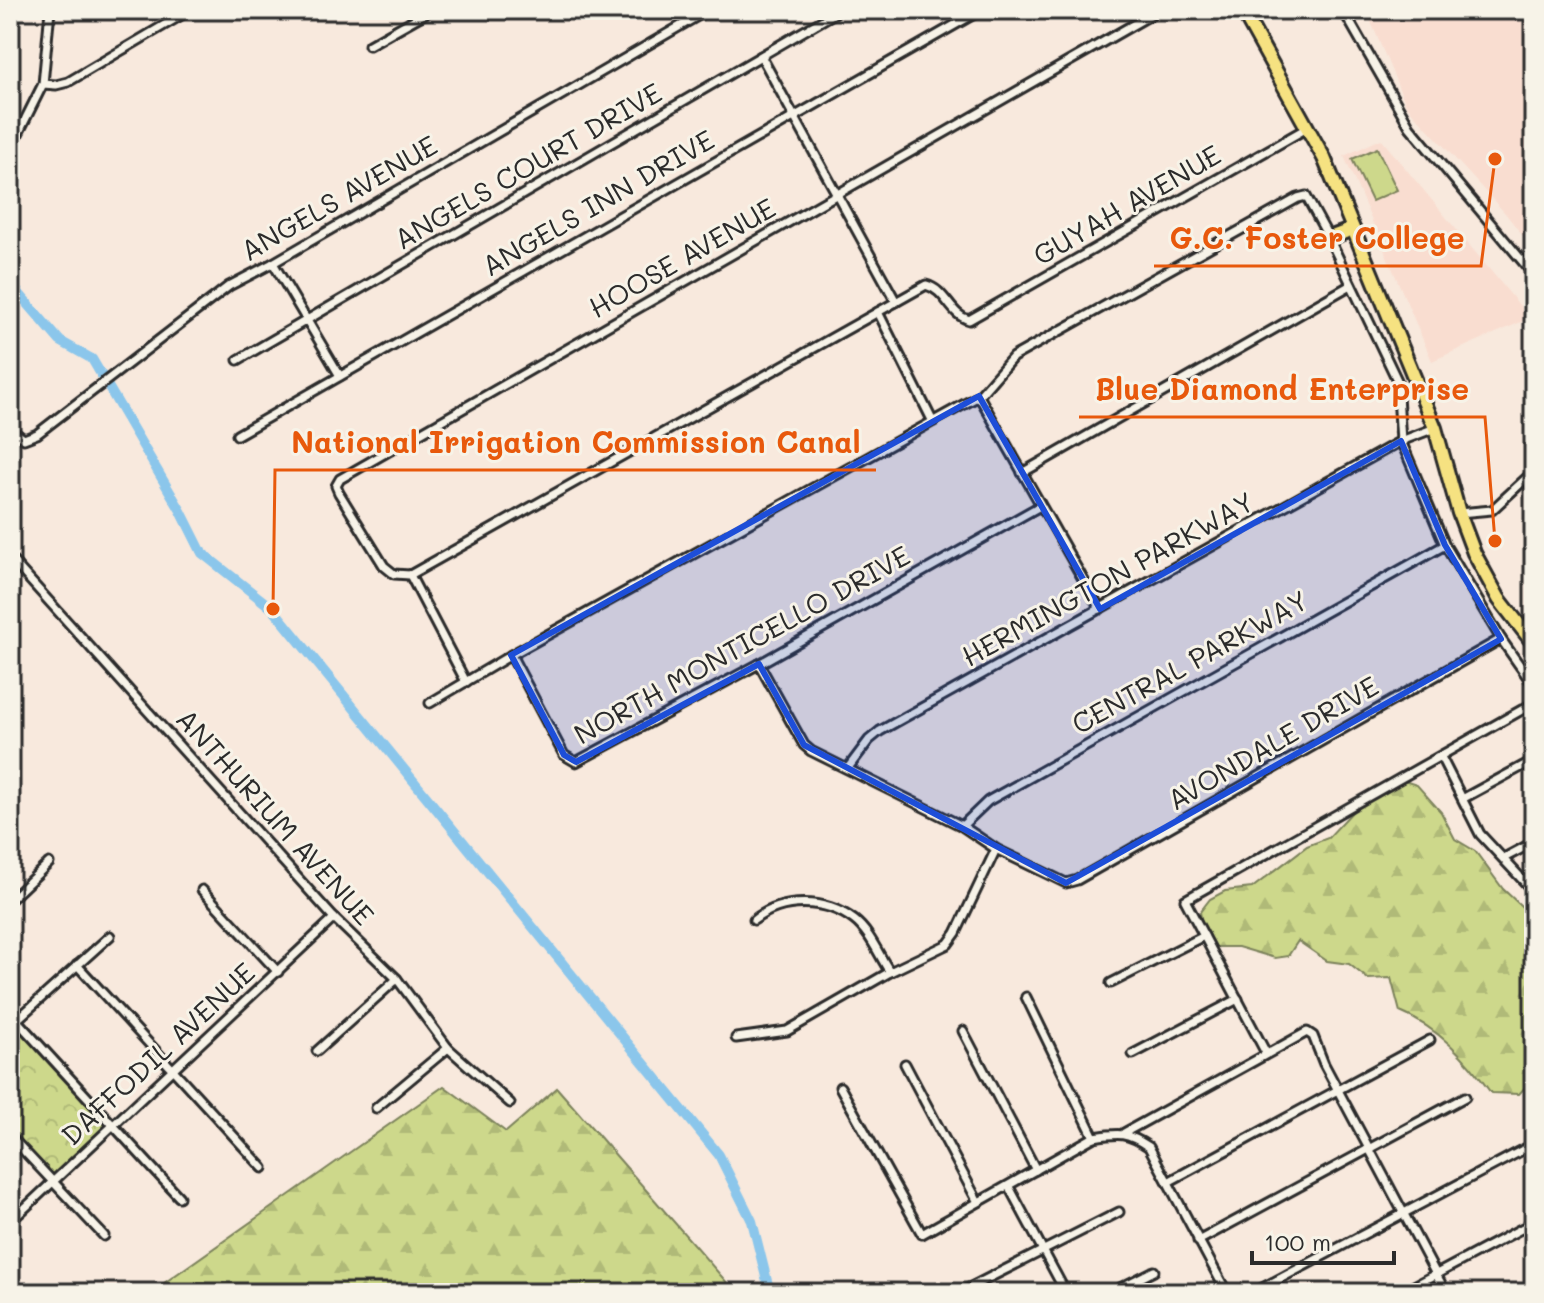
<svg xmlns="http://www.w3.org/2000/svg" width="1544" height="1303" font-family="Mali,sans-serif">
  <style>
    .built { fill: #f9ddd0 }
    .forest { fill: url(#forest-firs); stroke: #7c825b; stroke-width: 2 }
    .park { fill: url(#park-crowns); stroke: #7c825b; stroke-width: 2 }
    .pitch { fill: #cdd88b; stroke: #7c825b; stroke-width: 2 }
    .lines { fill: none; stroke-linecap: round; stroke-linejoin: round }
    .canal { stroke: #8bc6eb; stroke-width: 10 }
    .minor-casing { stroke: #2b2b2b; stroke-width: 13 }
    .primary-casing { stroke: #2b2b2b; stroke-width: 18 }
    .minor { stroke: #f7f3e8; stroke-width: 7 }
    .primary { stroke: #f6e281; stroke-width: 12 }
    .marked { fill: #1d4ed8; fill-opacity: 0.2; stroke: #1d4ed8; stroke-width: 6; stroke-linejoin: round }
    .labels { text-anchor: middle; stroke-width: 6; stroke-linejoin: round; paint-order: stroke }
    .street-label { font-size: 28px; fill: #2b2b2b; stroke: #f7f3e8 }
    .leader { fill: none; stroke: #e8590c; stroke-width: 3 }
    .callout-dot { fill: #e8590c; stroke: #f7f3e8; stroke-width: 3 }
    .callout-label { font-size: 30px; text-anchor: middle; font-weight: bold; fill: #e8590c; stroke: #f7f3e8; stroke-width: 6; stroke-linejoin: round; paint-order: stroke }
  </style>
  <defs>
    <pattern id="forest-firs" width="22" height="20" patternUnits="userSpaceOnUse" patternTransform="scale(2)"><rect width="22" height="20" fill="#cdd88b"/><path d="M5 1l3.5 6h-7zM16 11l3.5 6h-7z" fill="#b0ba78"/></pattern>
    <pattern id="park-crowns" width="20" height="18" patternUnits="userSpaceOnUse" patternTransform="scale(2)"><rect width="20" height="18" fill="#cdd88b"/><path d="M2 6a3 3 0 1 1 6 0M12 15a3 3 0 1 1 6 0" fill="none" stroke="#b0ba78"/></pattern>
  </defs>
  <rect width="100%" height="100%" fill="#f8e9dd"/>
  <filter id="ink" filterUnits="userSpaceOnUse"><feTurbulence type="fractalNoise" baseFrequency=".0125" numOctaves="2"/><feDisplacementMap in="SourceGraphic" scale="16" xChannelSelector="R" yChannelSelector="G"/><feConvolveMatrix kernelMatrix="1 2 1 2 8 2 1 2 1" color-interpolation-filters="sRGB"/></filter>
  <g filter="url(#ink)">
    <g class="built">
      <path d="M1366 10H1534V250L1505 213 1406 105Z"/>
      <path d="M1381 139 1530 318 1432 361 1344 156Z"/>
    </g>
    <g class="forest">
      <path d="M1401 780 1417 785 1441 812 1455 839 1475 851 1503 889 1534 918V1078L1519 1094 1491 1093C1467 1059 1439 1028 1400 1012L1391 978 1368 979 1349 964 1327 961 1298 941 1288 956 1275 958 1238 947H1206L1200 912 1210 899 1225 891 1252 888 1307 846 1328 838 1354 810 1375 794Z"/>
      <path d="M444 1086 506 1132 557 1088 736 1293H150Z"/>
    </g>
    <path class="park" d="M19 1026 113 1128 56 1181 10 1129V1035Z"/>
    <path class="pitch" d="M1377 148 1397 190 1372 201 1352 159Z"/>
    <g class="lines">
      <path class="canal" d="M10 283 60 341 92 359 181 511 202 553 273 609 719 1155 752 1221 770 1293"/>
      <g class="minor-casing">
        <g id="minor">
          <path d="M1343 10 1410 127 1534 275"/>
          <path d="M369 45 431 10"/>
          <path d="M761 56 896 302"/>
          <path d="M43 84 56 85 68 82 190 10"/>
          <path d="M10 150 43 84 50 10"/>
          <path d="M273 263 340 376"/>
          <path d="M878 312 932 420"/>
          <path d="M238 360 840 10"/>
          <path d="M979 396 1100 609"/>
          <path d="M10 429 24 439 37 434 229 286 273 263 708 10"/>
          <path d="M237 435 981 10"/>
          <path d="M1022 473 1351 285"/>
          <path d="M1459 513 1492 510 1534 471"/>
          <path d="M10 558 334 918 397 979 448 1048 510 1103"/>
          <path d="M410 575 394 574 384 566 339 493 336 486 340 479 1159 10"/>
          <path d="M410 575 926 285C946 290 950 315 969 320L1307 128"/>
          <path d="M410 575 466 682"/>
          <path d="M511 655 564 755 576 762 759 664 1040 506"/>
          <path d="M759 664 804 745 811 751 962 826 996 849 1066 883 1077 880 1501 639"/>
          <path d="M430 703 511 655 979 396 1013 357 1298 198 1306 196 1329 238 1397 380 1401 441 1445 545 1501 639 1534 686"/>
          <path d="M1441 757 1480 834 1534 892"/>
          <path d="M848 768 869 740 880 731 1401 441 1435 428"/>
          <path d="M1464 798 1534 760"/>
          <path d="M962 826 988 801 1445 545"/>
          <path d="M1504 858 1534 842"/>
          <path d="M202 890 278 972"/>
          <path d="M10 900 49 863"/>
          <path d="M754 920C782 898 825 898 854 920 870 932 879 956 890 972"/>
          <path d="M77 965 263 1168"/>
          <path d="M1111 983 1204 936"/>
          <path d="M1026 997 1094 1137"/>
          <path d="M10 1013 179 1197"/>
          <path d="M10 1026 110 936"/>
          <path d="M963 1031 1036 1170"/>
          <path d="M736 1038 787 1031 890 972 948 944 956 933 996 849"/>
          <path d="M317 1051 397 979"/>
          <path d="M1266 1053 1185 900 1534 703"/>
          <path d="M1133 1054 1238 999"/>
          <path d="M905 1064 978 1202"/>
          <path d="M840 1087 922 1234 1094 1137C1119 1133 1127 1132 1149 1147L1227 1293"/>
          <path d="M376 1108 448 1048"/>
          <path d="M1124 1133 1307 1032 1313 1036 1324 1064 1446 1293"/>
          <path d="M10 1136 104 1236"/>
          <path d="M1168 1182 1430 1040"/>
          <path d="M1009 1187 1066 1293"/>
          <path d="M10 1222 334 918"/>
          <path d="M1198 1241 1465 1097"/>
          <path d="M963 1291 1119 1212"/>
          <path d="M1110 1293 1154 1271"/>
          <path d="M1253 1293 1534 1144"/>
          <path d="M1401 1293 1534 1222"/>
        </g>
      </g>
      <g class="primary-casing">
        <g id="primary">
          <path d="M1242 10 1324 158 1435 428 1459 513 1474 553 1499 599 1534 644"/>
          <path d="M1329 238 1353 229"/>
        </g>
      </g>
      <use href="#minor" class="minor"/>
      <use href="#primary" class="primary"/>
    </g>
  </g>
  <path class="marked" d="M979 396 1100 609 1401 441 1445 545 1501 639 1066 883 804 745 759 664 576 762 564 755 511 655Z"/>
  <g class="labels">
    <g class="street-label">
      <text transform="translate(528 166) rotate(-30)" y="10">ANGELS COURT DRIVE</text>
      <text transform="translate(339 198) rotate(-30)" y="10">ANGELS AVENUE</text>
      <text transform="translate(598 203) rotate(-30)" y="10">ANGELS INN DRIVE</text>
      <text transform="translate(1127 205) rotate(-30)" y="10">GUYAH AVENUE</text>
      <text transform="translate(682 258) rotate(-30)" y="10">HOOSE AVENUE</text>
      <text transform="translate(1108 579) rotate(-29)" y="10">HERMINGTON PARKWAY</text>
      <text transform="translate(742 645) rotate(-29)" y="10">NORTH MONTICELLO DRIVE</text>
      <text transform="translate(1190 662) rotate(-29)" y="10">CENTRAL PARKWAY</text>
      <text transform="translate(1273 743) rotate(-30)" y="10">AVONDALE DRIVE</text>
      <text transform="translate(275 817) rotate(48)" y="10">ANTHURIUM AVENUE</text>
      <text transform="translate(158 1054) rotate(-43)" y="10">DAFFODIL AVENUE</text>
    </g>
  </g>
  <path class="leader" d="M1495 159L1481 266H1154M1495 541L1485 417H1079M273 609L275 470H876"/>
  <g class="callout-dot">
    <circle cx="1495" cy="159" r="8"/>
    <circle cx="1495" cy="541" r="8"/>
    <circle cx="273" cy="609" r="8"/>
  </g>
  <g class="callout-label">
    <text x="1317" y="249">G.C. Foster College</text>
    <text x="1282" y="400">Blue Diamond Enterprise</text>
    <text x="576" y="453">National Irrigation Commission Canal</text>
  </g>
  <rect width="1544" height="1303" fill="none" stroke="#f7f3e8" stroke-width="40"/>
  <rect x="20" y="20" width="1504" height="1263" fill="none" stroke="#2b2b2b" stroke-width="3" filter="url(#ink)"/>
  <path d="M1252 1251v12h142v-12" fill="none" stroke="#2b2b2b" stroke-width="4"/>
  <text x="1264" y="1251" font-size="24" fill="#2b2b2b" stroke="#f7f3e8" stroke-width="6" paint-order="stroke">100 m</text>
</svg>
